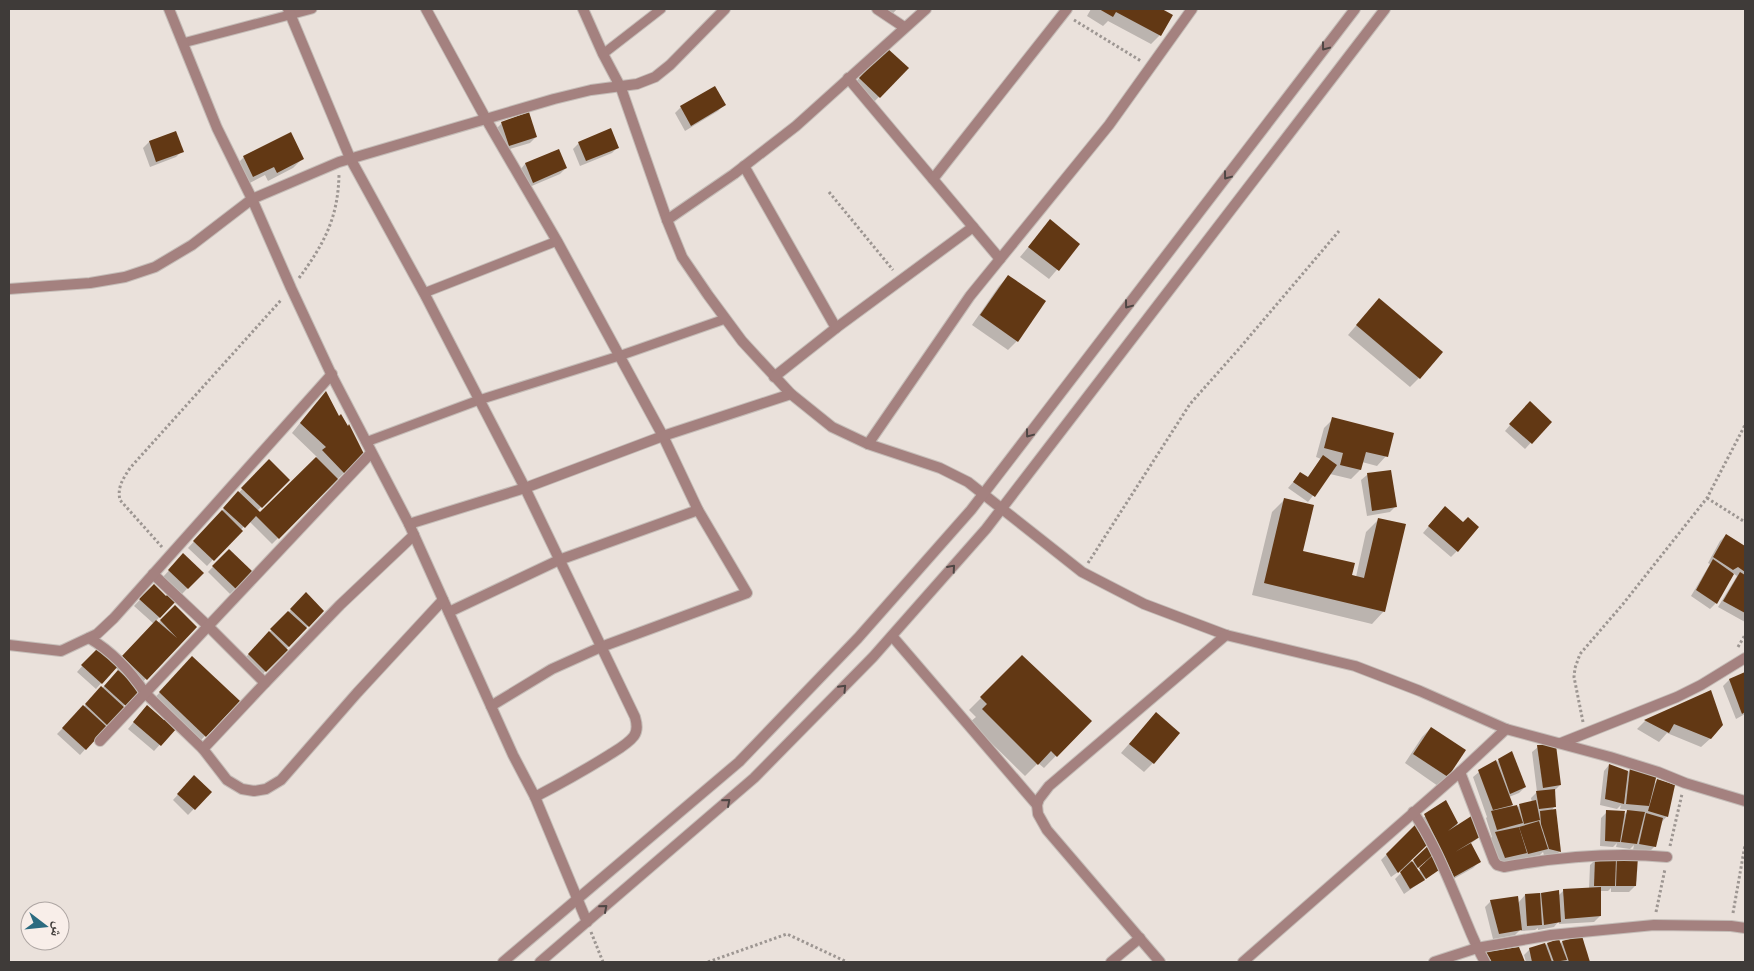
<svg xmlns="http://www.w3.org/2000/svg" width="1754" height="971" font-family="'Crimson Pro','Noto Naskh Arabic',serif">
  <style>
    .shadow { fill: #0003; fill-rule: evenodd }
    .building { fill: #623814 }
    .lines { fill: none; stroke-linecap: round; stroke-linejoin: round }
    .service-casing { stroke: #c4bcb7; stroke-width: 11 }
    .minor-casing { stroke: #c4bcb7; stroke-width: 12 }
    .tertiary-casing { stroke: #c4bcb7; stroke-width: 12 }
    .path { stroke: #9d9692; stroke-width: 3; stroke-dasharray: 2.5 2.5; stroke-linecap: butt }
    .service { stroke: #a4817f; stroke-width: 9 }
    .minor { stroke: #a4817f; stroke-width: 10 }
    .tertiary { stroke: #a4817f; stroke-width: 10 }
    .oneway { stroke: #4e4644 }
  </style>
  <rect width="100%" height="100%" fill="#eae1db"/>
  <g class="shadow">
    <path d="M873 9H897L886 21 872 10Z"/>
    <path d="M1091 9H1160L1171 16 1160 35 1151 44 1108 21 1103 26 1087 16Z"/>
    <path d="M878 58 907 68 870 106 850 88Z"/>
    <path d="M724 105 718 111 685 131 675 113 681 107Z"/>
    <path d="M502 123 536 137 530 143 503 151 496 129Z"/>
    <path d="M175 132 182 151 176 157 150 167 143 148 149 142Z"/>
    <path d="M579 143 618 147 612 153 580 166 573 149Z"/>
    <path d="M558 150 566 168 560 174 527 188 520 170 525 164Z"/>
    <path d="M244 157 302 159 293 168 268 181 265 175 244 186 235 166Z"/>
    <path d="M1050 221 1079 244 1049 279 1020 257Z"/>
    <path d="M1009 276 1017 341 1008 350 972 325 999 286Z"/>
    <path d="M1379 299 1419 378 1410 387 1348 335Z"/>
    <path d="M317 402 339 418 363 454 272 544 249 521 207 566 188 548 269 460 288 480 257 511 260 514 317 457 292 433Z"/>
    <path d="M1524 409 1550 422 1525 449 1505 431Z"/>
    <path d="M1333 419 1386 456 1377 466 1362 462 1360 470 1351 479 1330 474 1308 502 1288 488 1301 473 1307 478 1321 459 1316 457 1324 428Z"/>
    <path d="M1390 471 1396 506 1390 512 1367 516 1361 480 1367 475Z"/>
    <path d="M1284 500 1302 552 1356 577 1366 532 1379 519 1384 611 1372 624 1252 595 1272 512Z"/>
    <path d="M1439 514 1463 523 1457 551 1451 557 1423 533Z"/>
    <path d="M1726 535 1745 547V622L1718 607 1737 576 1733 573 1716 603 1710 609 1691 596 1710 564 1708 563 1720 541Z"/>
    <path d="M229 550 251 572 230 594 208 572Z"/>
    <path d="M183 555 202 573 182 594 163 577Z"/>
    <path d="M148 591 175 600 156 621 158 623 175 607 195 627 137 688 138 690 80 755 57 734 119 671 115 667 96 689 77 672 92 655 116 664 154 624 134 606Z"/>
    <path d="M306 594 308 626 260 677 243 660Z"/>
    <path d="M1022 657 1090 721 1044 768 1038 763 1025 776 970 722 976 717 969 710Z"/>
    <path d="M183 667 205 736 199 742 175 728 154 751 128 729 142 712 164 721 170 720 151 702Z"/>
    <path d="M1745 673V714L1736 719 1723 686 1729 680Z"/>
    <path d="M1710 692 1711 738 1701 747 1667 733 1659 742 1637 729 1645 721Z"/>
    <path d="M1156 713 1153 763 1144 772 1121 753Z"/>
    <path d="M1431 728 1464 750 1447 777 1438 786 1405 763 1422 737Z"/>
    <path d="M1538 747 1560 785 1554 791 1555 806 1551 811 1560 851 1554 857 1544 855 1543 852 1540 855 1499 863 1490 839 1492 837 1486 818 1487 817 1473 777 1479 772 1512 753 1525 787 1519 793 1509 797 1512 807 1517 808 1519 806 1532 803 1531 798 1537 792 1532 752Z"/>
    <path d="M1609 765 1628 772 1631 769 1653 785 1657 781 1667 816 1661 823 1655 846 1649 852 1633 850 1634 845 1630 849 1616 847 1617 843 1613 847 1600 846 1601 818 1607 812 1623 816 1629 810 1620 809 1621 805 1617 809 1600 805 1604 771Z"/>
    <path d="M194 777 210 792 188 815 173 800Z"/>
    <path d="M1445 802 1458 826 1482 835 1470 844 1479 862 1473 868 1448 882 1434 852 1430 856 1438 870 1404 894 1395 879 1403 871 1402 869 1391 877 1381 860 1415 827 1410 860 1412 863 1430 845 1419 821ZM1425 862 1426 864 1418 872 1416 869Z"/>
    <path d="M1596 859H1617L1635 886 1629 892H1611V888L1608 891H1600V916L1594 922 1559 924V921L1554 927 1538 930V928L1535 930 1521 931V929L1515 935 1493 939 1485 907 1491 901 1518 903 1525 895 1558 891V896L1564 890 1589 889 1590 865Z"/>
    <path d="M1581 937 1588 962H1526L1524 955 1530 949 1545 946 1547 944H1560L1562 942Z"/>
    <path d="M1518 948 1523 962H1483L1481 959 1487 953Z"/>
  </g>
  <g class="building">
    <path d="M1099 9H1162L1173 15 1161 36 1116 12 1113 17Z"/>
    <path d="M887 48 909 68 880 98 859 78Z"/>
    <path d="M715 86 726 105 691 126 680 106Z"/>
    <path d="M529 112 537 137 509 146 501 122Z"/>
    <path d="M611 128 619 148 586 161 578 142Z"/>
    <path d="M176 131 184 152 156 162 149 141Z"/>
    <path d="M291 132 304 159 277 173 274 167 253 177 243 156Z"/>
    <path d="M559 149 567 168 533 183 525 163Z"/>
    <path d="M1050 219 1080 244 1059 271 1028 247Z"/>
    <path d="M1008 275 1046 301 1018 342 980 315Z"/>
    <path d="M1379 298 1443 352 1420 379 1356 325Z"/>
    <path d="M326 391 339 416 341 414 348 426 349 424 364 454 345 474 322 450 326 447 300 423Z"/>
    <path d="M1530 401 1552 422 1532 444 1509 424Z"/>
    <path d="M1332 417 1394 433 1388 457 1366 452 1361 470 1340 465 1343 453 1324 448Z"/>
    <path d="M1323 455 1337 465 1315 497 1293 482 1300 472 1308 477Z"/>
    <path d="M316 457 338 479 279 539 256 516 245 528 223 508 238 491 260 512Z"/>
    <path d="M269 459 290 480 262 508 241 488Z"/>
    <path d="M1391 470 1397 507 1372 511 1367 473Z"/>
    <path d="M1284 498 1314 505 1303 551 1355 563 1352 575 1364 578 1378 518 1406 524 1385 612 1264 583Z"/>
    <path d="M1445 506 1463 522 1468 517 1479 527 1458 552 1428 526Z"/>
    <path d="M222 510 243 531 214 561 193 541Z"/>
    <path d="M1726 534 1745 546V572L1738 567 1733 570 1713 557Z"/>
    <path d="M229 549 253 572 236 589 212 566Z"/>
    <path d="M183 553 204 573 188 589 168 570Z"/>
    <path d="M1713 559 1734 574 1717 604 1696 590Z"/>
    <path d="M1740 572 1745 575V613L1723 601Z"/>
    <path d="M154 584 166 596 169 593 177 600 160 618 139 599Z"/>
    <path d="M306 592 324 611 309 627 290 609Z"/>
    <path d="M175 605 197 627 147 680 122 656 156 620 177 638 160 620Z"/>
    <path d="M288 611 307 628 289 647 270 629Z"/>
    <path d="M269 631 288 650 266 672 248 654Z"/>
    <path d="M98 648 119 665 102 684 81 665Z"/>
    <path d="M1022 655 1092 721 1057 757 1051 751 1038 765 982 709 987 704 980 697Z"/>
    <path d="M192 656 240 701 206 737 159 692Z"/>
    <path d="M118 670 140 690 126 706 104 686Z"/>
    <path d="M1745 672V712L1742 714 1729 679Z"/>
    <path d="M101 686 125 708 108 726 85 704Z"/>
    <path d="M1711 690 1723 725 1711 739 1674 724 1669 733 1644 720Z"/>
    <path d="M83 705 107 727 86 750 62 728Z"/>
    <path d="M147 705 164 720 168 719 177 728 161 746 133 722Z"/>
    <path d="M1156 712 1180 733 1154 764 1129 744Z"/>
    <path d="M1431 727 1466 750 1448 777 1413 754Z"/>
    <path d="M1537 745H1556L1561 785 1543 788Z"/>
    <path d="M1512 751 1526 787 1510 794 1498 759Z"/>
    <path d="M1496 760 1513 805 1493 810 1478 770Z"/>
    <path d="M1609 764 1628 771 1624 804 1605 799Z"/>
    <path d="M1630 768 1657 774 1649 806 1626 804Z"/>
    <path d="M194 775 212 792 195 810 177 794Z"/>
    <path d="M1657 779 1675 785 1668 817 1648 811Z"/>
    <path d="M1555 789 1556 807 1539 809 1536 791Z"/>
    <path d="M1446 800 1458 823 1448 831 1473 815 1483 835 1455 852 1471 843 1481 862 1454 877 1424 814Z"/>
    <path d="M1536 800 1540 820 1524 824 1519 804Z"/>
    <path d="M1517 805 1523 823 1497 830 1491 811Z"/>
    <path d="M1556 809 1561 852 1549 849 1541 824 1540 811Z"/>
    <path d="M1606 810 1625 811 1620 842 1605 841Z"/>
    <path d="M1627 810 1645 812 1637 844 1621 842Z"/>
    <path d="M1646 813 1663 818 1656 847 1639 844Z"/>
    <path d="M1539 821 1548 849 1528 854 1519 827Z"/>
    <path d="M1415 825 1427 845 1398 873 1386 854Z"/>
    <path d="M1519 827 1527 853 1505 858 1495 832Z"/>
    <path d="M1430 844 1435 853 1418 868 1413 860Z"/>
    <path d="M1432 856 1439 870 1426 879 1419 868Z"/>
    <path d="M1617 856 1638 857 1636 886H1616Z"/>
    <path d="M1595 858H1616L1615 886H1594Z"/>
    <path d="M1412 861 1425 880 1410 889 1400 872Z"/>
    <path d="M1601 887V916L1565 919 1563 889Z"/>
    <path d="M1559 890 1561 922 1544 925 1541 893Z"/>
    <path d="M1540 893 1542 925 1527 926 1525 894Z"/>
    <path d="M1518 896 1522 930 1499 934 1490 900Z"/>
    <path d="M1582 936 1590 962H1569L1562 941Z"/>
    <path d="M1559 939 1567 960 1554 962 1547 943Z"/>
    <path d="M1545 943 1552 962H1532L1529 948Z"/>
    <path d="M1519 947 1525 962H1492L1486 952Z"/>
  </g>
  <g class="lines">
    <g class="service-casing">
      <g id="service">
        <path d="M183 43 312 9"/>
        <path d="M603 54 661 9"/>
        <path d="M424 293 557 241"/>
        <path d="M366 442 479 400 619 356 725 319"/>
      </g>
    </g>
    <g class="minor-casing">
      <g id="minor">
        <path d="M169 9 217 128 252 199 291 288 333 378 409 524 513 755 535 797 587 922"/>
        <path d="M288 9 350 158 424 293 525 488 635 717C637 724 638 730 634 736 628 744 617 750 609 755 585 770 560 784 535 797"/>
        <path d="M426 9 486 119 557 241 663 436 698 510 747 593 601 647 552 669 491 706"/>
        <path d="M583 9 603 54 621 88 667 220 682 257 708 295 742 341 791 394 832 427 868 444 940 468 968 482 1082 572 1144 604 1226 635 1355 666 1420 691 1506 729"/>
        <path d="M877 9 904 27"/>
        <path d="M848 78 1000 259"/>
        <path d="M744 166 836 328 774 377"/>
        <path d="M933 179 1067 9"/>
        <path d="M667 220 734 174 796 126 926 9"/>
        <path d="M9 289 90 283 125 277 155 267 192 245 252 199 339 162 554 99 591 90 637 84 655 77 670 65 725 9"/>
        <path d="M836 328 973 227"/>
        <path d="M868 444 970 296 1109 125 1192 9"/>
        <path d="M409 524 525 488 663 436 791 394"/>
        <path d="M153 574 207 625 265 683 340 605 414 535"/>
        <path d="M449 612 559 560 698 510"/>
        <path d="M892 636 1037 805 1038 814 1047 830 1160 962"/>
        <path d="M89 638C111 651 131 672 145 693L203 749"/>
        <path d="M9 645 61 651 97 634 114 618 332 374"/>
        <path d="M265 683 203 749 227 780 242 789 254 791 266 789 281 780 357 693 443 600"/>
        <path d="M100 741 371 453"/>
        <path d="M1561 743 1677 697 1701 685 1745 658"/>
        <path d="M1460 772 1494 861 1497 865 1504 867C1558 857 1612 852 1667 857"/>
        <path d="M1037 805 1039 799 1049 786 1226 635"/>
        <path d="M1413 812C1434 842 1447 876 1461 909 1469 928 1475 945 1485 962"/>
        <path d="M1111 962 1140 938"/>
        <path d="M1243 962 1460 772 1506 729 1610 757 1658 772 1685 783 1745 801"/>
        <path d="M1434 962 1477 948 1551 935 1654 925 1731 926 1745 928"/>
      </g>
    </g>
    <g class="tertiary-casing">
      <g id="tertiary">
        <path d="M503 962 739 762 858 638 971 510 1355 9"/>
        <path d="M540 962 754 778 873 657 986 529 1385 9"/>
      </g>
    </g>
    <g class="path">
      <path d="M1074 20 1141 61"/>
      <path d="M829 192 893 270"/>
      <path d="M299 278C324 244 338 218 339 175"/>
      <path d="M1707 498 1745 522"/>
      <path d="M162 547 120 500C117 487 123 479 130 468L282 299"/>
      <path d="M1088 563 1190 404 1238 350 1339 231"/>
      <path d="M1738 647 1745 635"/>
      <path d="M1583 722 1574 677 1575 668 1580 654 1623 604 1707 498 1745 425"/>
      <path d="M1670 846 1682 794"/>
      <path d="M1656 912 1665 869"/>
      <path d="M1733 913 1745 845"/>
      <path d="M591 932 603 962"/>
      <path d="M708 962 787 934 847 962"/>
    </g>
    <use href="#service" class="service"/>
    <use href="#minor" class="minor"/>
    <use href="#tertiary" class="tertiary"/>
  </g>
  <defs><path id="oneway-chevron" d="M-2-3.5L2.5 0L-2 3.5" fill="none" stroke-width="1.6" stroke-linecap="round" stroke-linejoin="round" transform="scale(1.25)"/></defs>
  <g class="oneway">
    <use href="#oneway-chevron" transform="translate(1325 47) rotate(127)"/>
    <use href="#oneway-chevron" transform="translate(1227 176) rotate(127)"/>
    <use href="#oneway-chevron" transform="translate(1128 305) rotate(127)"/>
    <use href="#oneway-chevron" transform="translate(1029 434) rotate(127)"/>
    <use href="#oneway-chevron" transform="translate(952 568) rotate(-49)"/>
    <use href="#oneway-chevron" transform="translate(843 688) rotate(-46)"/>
    <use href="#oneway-chevron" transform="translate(727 802) rotate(-41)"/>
    <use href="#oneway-chevron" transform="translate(604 908) rotate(-41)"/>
  </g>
  <rect width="1754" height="971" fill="none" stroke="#3f3b39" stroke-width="20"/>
  <g transform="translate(45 926) rotate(106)"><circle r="24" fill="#f8eee9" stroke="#aea6a3"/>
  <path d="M0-4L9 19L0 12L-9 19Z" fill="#2b6b80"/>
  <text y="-8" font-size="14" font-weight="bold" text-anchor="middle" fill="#3f3b39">ش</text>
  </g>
</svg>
